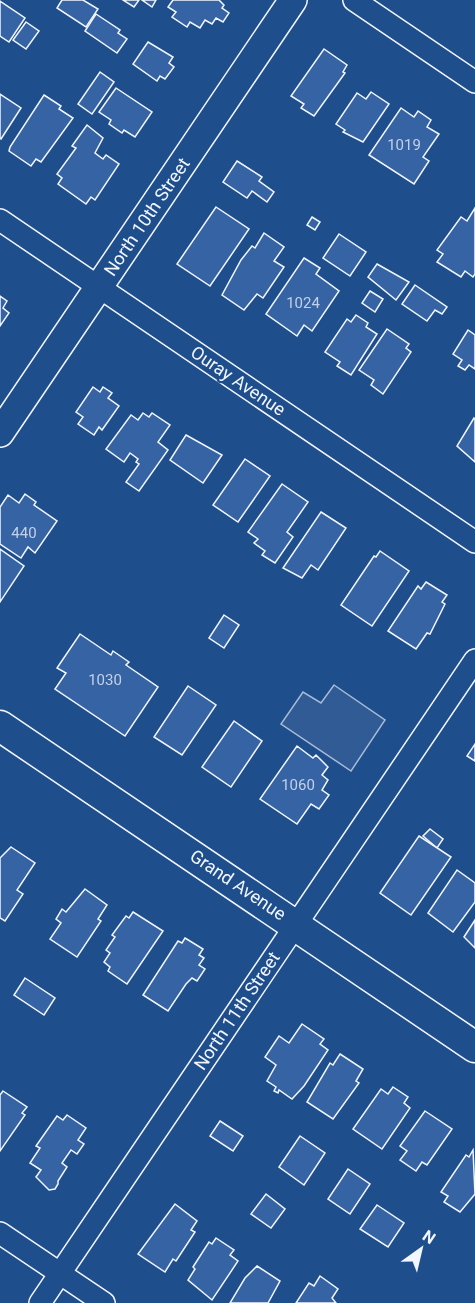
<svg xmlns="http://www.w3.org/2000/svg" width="475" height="1303" font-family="Roboto,sans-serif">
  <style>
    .parking { fill: #305b95; stroke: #a8bbd7; stroke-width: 1.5 }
    .building { fill: #3563a3; stroke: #f2f6ff; stroke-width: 1.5 }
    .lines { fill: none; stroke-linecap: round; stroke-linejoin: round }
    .minor-casing { stroke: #f2f6ff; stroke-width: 24 }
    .tertiary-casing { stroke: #f2f6ff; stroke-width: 30 }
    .secondary-casing { stroke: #f2f6ff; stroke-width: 33 }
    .minor { stroke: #1f4e8c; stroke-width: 21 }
    .tertiary { stroke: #1f4e8c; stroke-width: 27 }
    .secondary { stroke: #1f4e8c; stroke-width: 30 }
    .labels { text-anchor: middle; stroke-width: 4.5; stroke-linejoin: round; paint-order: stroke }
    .number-label { font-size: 15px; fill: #c3d1e8 }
    .street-label { font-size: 18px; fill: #f2f6ff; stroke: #1f4e8c }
  </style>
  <rect width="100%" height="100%" fill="#1f4e8c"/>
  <path class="parking" d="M334 685 385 720 351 771 281 724 303 692 321 703Z"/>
  <g class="building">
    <path d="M62 0H83L98 9 86 27 57 8Z"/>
    <path d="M123 0H139L134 7Z"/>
    <path d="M142 0H156L152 7Z"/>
    <path d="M173 0H219L224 5 222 8 229 13 223 22 216 18 212 24 205 20 200 28 190 22 187 27 172 17 176 12 168 7Z"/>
    <path d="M0 1 25 18 9 42 0 36Z"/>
    <path d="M96 14 120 30 118 33 127 39 117 53 85 31Z"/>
    <path d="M26 22 39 31 26 49 13 40Z"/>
    <path d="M148 42 173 57 169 63 174 67 165 79 160 76 157 81 133 64Z"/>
    <path d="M324 49 347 65 343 72 345 73 314 116 301 108 304 104 291 96Z"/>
    <path d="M100 72 114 82 92 114 78 104Z"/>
    <path d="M116 88 152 112 135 137 124 130 122 133 109 124 111 120 99 112Z"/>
    <path d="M371 92 389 104 363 142 343 132 345 130 336 124 357 93 366 99Z"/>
    <path d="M0 94 21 108 1 139 0 138Z"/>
    <path d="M44 95 61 106 59 109 73 118 41 162 36 159 31 166 9 151 10 147Z"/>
    <path d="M401 108 414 117 418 111 431 120 427 127 439 134 423 157 429 161 414 184 369 155Z"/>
    <path d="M87 125 103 138 95 153 103 159 106 155 119 164 95 200 91 197 86 204 58 184 62 178 57 174 76 148 72 146Z"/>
    <path d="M237 161 262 177 259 181 274 192 267 202 252 191 247 198 223 182Z"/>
    <path d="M216 207 249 229 210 286 177 264Z"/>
    <path d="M475 208V274L473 277 465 271 461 277 437 262 443 254 437 250 461 217 467 221Z"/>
    <path d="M312 217 320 222 315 230 307 225Z"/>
    <path d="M264 233 284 247 274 261 284 267 263 298 257 294 244 310 222 295 241 260 252 246 255 248Z"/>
    <path d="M339 234 366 252 350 276 323 258Z"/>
    <path d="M304 258 320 268 316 274 339 291 312 331 304 325 297 336 266 314Z"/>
    <path d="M377 264 409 282 396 300 368 277Z"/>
    <path d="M415 285 447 307 442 314 435 310 427 321 402 304Z"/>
    <path d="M370 291 383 299 375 312 362 303Z"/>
    <path d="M0 296 7 301 3 308 9 313 0 326Z"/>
    <path d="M356 315 368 323 366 327 377 334 351 375 337 366 340 362 325 352 347 319 351 322Z"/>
    <path d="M387 329 409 344 406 348 411 352 383 394 371 385 374 380 359 370Z"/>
    <path d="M468 330 475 335V369L469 365 465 370 458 366 462 360 453 354Z"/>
    <path d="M93 387 100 392 103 387 112 393 108 398 119 406 102 430 99 427 94 435 78 424 83 417 76 412Z"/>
    <path d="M143 413 149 417 152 413 170 425 158 442 168 450 139 491 126 482 139 464 136 462 138 459 130 453 124 462 106 449 131 415 138 420Z"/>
    <path d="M474 418 475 419V462L457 446Z"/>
    <path d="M186 435 222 455 203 483 170 460Z"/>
    <path d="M245 459 270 476 238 522 213 505Z"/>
    <path d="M282 484 308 502 287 532 293 537 275 563 262 555 265 551 254 543 258 539 248 532Z"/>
    <path d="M25 494 36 502 34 505 57 521 35 553 28 547 21 558 0 544V507L8 495 19 503Z"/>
    <path d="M321 512 346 528 318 570 311 565 302 578 283 568Z"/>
    <path d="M0 549 24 566 0 602Z"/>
    <path d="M380 551 409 571 372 626 341 605 374 556 376 557Z"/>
    <path d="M426 582 447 595 442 602 445 604 430 634 427 633 416 649 388 631 418 586 421 589Z"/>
    <path d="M224 615 239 625 224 648 209 638Z"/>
    <path d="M80 634 111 655 113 651 129 662 126 665 158 687 125 736 55 689 66 673 57 668Z"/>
    <path d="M188 686 216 705 182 755 154 737Z"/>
    <path d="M234 721 262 741 231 787 202 767Z"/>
    <path d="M475 744V761L467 756Z"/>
    <path d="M297 746 313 758 316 755 328 767 322 775 328 780 322 790 329 795 319 809 311 804 297 824 260 799Z"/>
    <path d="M430 829 443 839 437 848 423 836Z"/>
    <path d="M419 836 451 857 411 915 380 893Z"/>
    <path d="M11 847 35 863 17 890 23 894 5 921 0 918V858Z"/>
    <path d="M457 870 475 883V902L453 932 428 913Z"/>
    <path d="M85 889 107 905 98 919 101 921 77 957 50 939 61 923 56 919 62 909 66 912Z"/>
    <path d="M133 912 163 931 127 984 108 971 110 967 104 962 110 953 106 950 115 937 112 935 126 916 129 918Z"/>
    <path d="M475 920V948L464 937Z"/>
    <path d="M185 938 203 949 199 955 204 958 199 965 205 969 197 981 192 978 186 984 168 1011 143 995 178 941 182 943Z"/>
    <path d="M25 978 55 998 44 1015 14 995Z"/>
    <path d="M302 1024 324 1039 320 1044 328 1050 304 1086 292 1099 279 1090 278 1093 274 1091 276 1087 267 1081 276 1065 265 1057 279 1036 289 1043Z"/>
    <path d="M340 1054 363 1069 356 1081 359 1083 333 1119 307 1102 330 1063 333 1065Z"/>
    <path d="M393 1087 408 1097 404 1103 410 1108 382 1149 353 1129 381 1089 388 1094Z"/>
    <path d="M3 1091 27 1107 22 1113 25 1115 0 1151V1095Z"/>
    <path d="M425 1111 452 1129 427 1165 422 1162 416 1171 400 1160 407 1151 400 1146Z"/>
    <path d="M67 1115 86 1128 78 1140 84 1144 77 1154 71 1150 62 1163 67 1167 58 1181V1184L55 1189 49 1190 36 1177 41 1170 30 1163 40 1148 36 1146 57 1116 63 1120Z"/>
    <path d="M220 1121 243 1136 233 1151 210 1136Z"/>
    <path d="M300 1136 325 1153 304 1185 279 1167Z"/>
    <path d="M473 1150 475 1194 460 1212 444 1202 448 1196 441 1192 466 1155 469 1157Z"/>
    <path d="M348 1169 370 1184 350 1214 328 1199Z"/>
    <path d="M266 1194 285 1209 271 1228 251 1214Z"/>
    <path d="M175 1204 197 1221 191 1230 195 1232 176 1261 173 1259 165 1272 138 1254Z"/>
    <path d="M377 1205 404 1223 388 1247 360 1229Z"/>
    <path d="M216 1238 234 1250 230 1255 238 1261 212 1300 188 1280 195 1269 193 1267 209 1242 212 1244Z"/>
    <path d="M257 1266 280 1281 268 1303H230L245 1278Z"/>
    <path d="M320 1276 338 1289 332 1298 336 1303H296L309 1283 314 1286Z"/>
  </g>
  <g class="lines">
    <g class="minor-casing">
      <g id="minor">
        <path d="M354 0 475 82"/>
        <path d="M0 220 475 542"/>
        <path d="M0 1233 104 1303"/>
        <path d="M40 1303 475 660"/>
      </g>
    </g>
    <g class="tertiary-casing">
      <path id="tertiary" d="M0 433 293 0"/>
    </g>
    <g class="secondary-casing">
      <path id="secondary" d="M0 726 475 1047"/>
    </g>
    <use href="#minor" class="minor"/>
    <use href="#tertiary" class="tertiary"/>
    <use href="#secondary" class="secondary"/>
  </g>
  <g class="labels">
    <g class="number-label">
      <text x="404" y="150">1019</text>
      <text x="303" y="308">1024</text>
      <text x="24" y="538">440</text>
      <text x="105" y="685">1030</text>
      <text x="298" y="790">1060</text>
    </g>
    <g class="street-label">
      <text transform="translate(147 217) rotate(-56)" y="6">North 10th Street</text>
      <text transform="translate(238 381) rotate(34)" y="6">Ouray Avenue</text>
      <text transform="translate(238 885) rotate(34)" y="6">Grand Avenue</text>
      <text transform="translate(237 1011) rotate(-56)" y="6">North 11th Street</text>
    </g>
  </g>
  <g transform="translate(421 1249) rotate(34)" stroke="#1f4e8c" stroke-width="4.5" paint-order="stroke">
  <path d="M0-4.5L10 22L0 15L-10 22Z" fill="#f2f6ff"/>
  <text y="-9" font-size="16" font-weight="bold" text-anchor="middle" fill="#f2f6ff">N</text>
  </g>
</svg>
